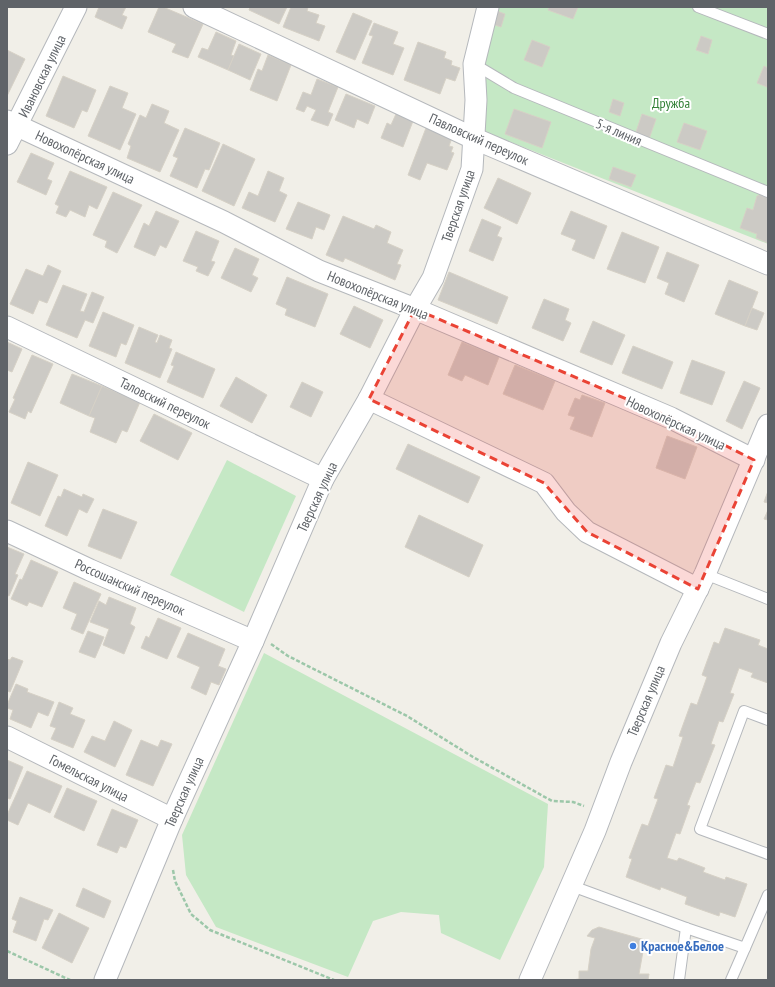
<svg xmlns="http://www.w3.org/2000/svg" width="775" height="987" font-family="'PT Sans Narrow',sans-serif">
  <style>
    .green { fill: #c5e8c5 }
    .building { fill: #cccac5; stroke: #d6d1c6 }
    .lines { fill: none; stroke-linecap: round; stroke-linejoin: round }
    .lane-casing { stroke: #b5b8bc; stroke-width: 12 }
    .street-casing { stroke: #b5b8bc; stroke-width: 23 }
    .path { stroke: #9cc7a9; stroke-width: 2.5; stroke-dasharray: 4 2; stroke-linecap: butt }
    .lane { stroke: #fff; stroke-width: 10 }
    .street { stroke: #fff; stroke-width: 21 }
    .marked { fill: #ea4335; fill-opacity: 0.2; stroke: #ea4335; stroke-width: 3; stroke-dasharray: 8 5; stroke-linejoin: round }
    .shop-dot { fill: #3f7fe0; stroke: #fff; stroke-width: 1.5 }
    .labels { text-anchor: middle; stroke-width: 4; stroke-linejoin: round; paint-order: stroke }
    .street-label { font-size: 14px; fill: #5f6368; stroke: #fff }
    .park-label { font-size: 14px; fill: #348238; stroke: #fff }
    .shop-label { font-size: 14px; font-weight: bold; fill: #366cbe; stroke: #fff; text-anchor: start }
  </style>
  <rect width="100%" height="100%" fill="#f1efe8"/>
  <g class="green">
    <path d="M493 7H768V244L483 131 472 71Z"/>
    <path d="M227 460 296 496 244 612 170 575Z"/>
    <path d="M264 653 548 804 544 867 500 960 441 933 439 915 401 912 373 921 348 977 216 927 186 875 182 835Z"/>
  </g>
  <g class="building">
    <path d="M99 7H126L122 15 127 17 122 29 95 17Z"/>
    <path d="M159 7H163L203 24 188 58 172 52 176 44 148 32Z"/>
    <path d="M250 7H287L279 24 249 10Z"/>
    <path d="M291 7H308L307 11 319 15 316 23 325 26 319 41 283 27Z"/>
    <path d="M549 7H578L573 19 548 10Z"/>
    <path d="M494 10 505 14 501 27 489 23Z"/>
    <path d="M353 13 372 21 355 60 336 52Z"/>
    <path d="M374 23 398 32 393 44 404 48 393 75 362 63 373 36 369 35Z"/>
    <path d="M216 32 236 41 231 55 234 56 228 70 198 57 202 48 208 50Z"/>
    <path d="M701 36 712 40 708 54 696 50Z"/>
    <path d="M532 40 550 47 542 67 524 60Z"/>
    <path d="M418 42 446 52 444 58 452 61 451 65 460 68 455 81 446 78 440 94 404 80Z"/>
    <path d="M239 44 261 54 250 80 228 70Z"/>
    <path d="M7 50 25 59 7 96Z"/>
    <path d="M268 55 291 65 277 101 250 90 258 69 262 71Z"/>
    <path d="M764 66 768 68 767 87 757 83Z"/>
    <path d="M63 76 96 90 87 112 82 110 74 128 46 116Z"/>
    <path d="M317 79 338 87 328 112 333 114 328 126 311 120 316 110 307 106 304 112 296 109 303 92 311 95Z"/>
    <path d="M110 86 128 93 122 108 136 114 120 150 88 136Z"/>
    <path d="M346 94 375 106 368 124 357 119 354 128 335 120Z"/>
    <path d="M613 99 624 103 620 116 609 112Z"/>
    <path d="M152 104 169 111 164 123 179 130 160 172 127 158 131 146 128 144 140 115 146 118Z"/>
    <path d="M514 109 551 122 542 148 505 134Z"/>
    <path d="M396 114 413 121 403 147 381 138 387 123 391 125Z"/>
    <path d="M642 114 656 119 649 139 635 135Z"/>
    <path d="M684 123 707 131 700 150 677 142Z"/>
    <path d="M185 128 220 143 209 170 205 169 197 188 170 176 178 158 173 156Z"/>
    <path d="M426 128 452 138 449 146 453 147 451 152 454 153 447 170 427 163 420 180 408 175Z"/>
    <path d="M223 144 255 159 234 206 202 191Z"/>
    <path d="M31 153 54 163 47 179 52 181 46 195 17 182Z"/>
    <path d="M613 167 636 175 631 187 609 179Z"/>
    <path d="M70 171 107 187 97 209 89 205 85 217 70 210 66 217 56 213 59 206 55 204Z"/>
    <path d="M268 171 284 178 279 191 287 195 275 222 242 208 249 192 258 196Z"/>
    <path d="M498 178 531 193 517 224 484 208Z"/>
    <path d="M113 192 142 205 117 253 105 247 107 241 93 235Z"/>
    <path d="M761 194 768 196V243L756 238 757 234 740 228 747 208 753 210 757 196Z"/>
    <path d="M298 202 330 215 324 230 316 227 312 239 286 229Z"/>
    <path d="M156 211 179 221 166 248 160 245 155 256 134 247 144 223 149 226Z"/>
    <path d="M571 211 607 226 594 259 572 250 576 240 561 234Z"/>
    <path d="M343 216 374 229 376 225 391 232 387 243 403 250 397 264 401 265 395 280 345 258 343 262 326 255Z"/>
    <path d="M482 219 501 227 497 236 502 238 493 261 469 251Z"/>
    <path d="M196 231 219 241 211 261 215 262 208 276 196 271 198 267 183 261Z"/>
    <path d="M622 232 659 247 645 283 607 269Z"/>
    <path d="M235 248 259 259 252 275 258 278 251 292 221 278Z"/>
    <path d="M667 252 699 265 684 302 665 294 669 283 657 278Z"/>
    <path d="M48 265 61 271 47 303 39 300 33 314 10 304 26 269 43 276Z"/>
    <path d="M449 272 508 297 497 324 438 300Z"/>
    <path d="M287 277 328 294 315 327 285 315 287 309 276 304Z"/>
    <path d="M729 280 758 292 745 326 715 314Z"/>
    <path d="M63 285 87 294 80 311 84 312 92 292 104 297 93 323 85 320 77 338 46 325Z"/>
    <path d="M544 299 569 309 565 320 571 323 563 341 532 328Z"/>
    <path d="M354 306 383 320 370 348 340 334Z"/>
    <path d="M752 308 764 313 757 330 745 326Z"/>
    <path d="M103 312 134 325 126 345 121 343 116 357 89 346Z"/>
    <path d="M593 321 625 335 612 365 580 352Z"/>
    <path d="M139 327 158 335 155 342 157 343 160 335 172 340 169 348 172 349 160 378 125 363Z"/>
    <path d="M7 342 22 349 12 372 7 370Z"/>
    <path d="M462 342 499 357 488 385 465 375 462 381 448 375Z"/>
    <path d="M633 346 673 362 662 389 622 373Z"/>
    <path d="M176 352 215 369 203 398 167 382 174 366 171 365Z"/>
    <path d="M32 355 53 364 31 413 28 411 25 419 9 412 15 399 13 398Z"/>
    <path d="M692 360 725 372 712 405 680 393Z"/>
    <path d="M515 365 555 381 543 410 503 394Z"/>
    <path d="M72 374 102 386 89 416 60 403Z"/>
    <path d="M236 377 267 395 252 423 220 406Z"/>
    <path d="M744 381 760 388 742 429 726 421Z"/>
    <path d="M302 382 323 392 311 417 290 407Z"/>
    <path d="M102 386 140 402 127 432 122 430 116 443 90 432 95 418 89 416Z"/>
    <path d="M582 395 605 403 592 437 570 429 575 417 568 415 575 398 580 400Z"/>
    <path d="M154 414 192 433 178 460 140 441Z"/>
    <path d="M667 436 697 447 685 479 656 468Z"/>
    <path d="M408 444 480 477 468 503 396 469Z"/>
    <path d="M28 462 58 475 40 516 11 503Z"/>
    <path d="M64 489 82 497 83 494 94 499 87 513 79 509 67 536 45 526 58 496 61 497Z"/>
    <path d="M768 491V503L764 502Z"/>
    <path d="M103 509 137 522 121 559 88 546Z"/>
    <path d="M768 510V520L764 519Z"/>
    <path d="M419 515 483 545 469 577 405 547Z"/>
    <path d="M7 547 24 554 15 574 18 575 9 596 7 595Z"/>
    <path d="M31 560 58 572 42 607 29 602 27 606 11 599 20 579 22 580Z"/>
    <path d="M74 582 101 594 83 634 71 629 77 614 63 608Z"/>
    <path d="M109 597 136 608 130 624 135 627 124 654 103 645 109 629 90 622 99 601 106 605Z"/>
    <path d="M158 618 181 628 167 659 141 648 146 636 149 638Z"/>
    <path d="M725 628 760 640 758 645 768 649V683L751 677 753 673 739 668 730 693 734 694 723 722 719 721 711 744 715 745 700 783 696 782 687 805 690 806 680 834 676 833 667 858 677 861 679 858 705 868 703 872 725 880 726 877 747 884 735 917 720 912 719 916 685 904 687 897 661 887 660 890 626 877 632 859 629 858 642 824 648 826 658 799 654 798 666 765 673 767 683 737 679 736 691 703 697 705 707 677 702 675 714 642 719 644Z"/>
    <path d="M88 631 104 637 95 658 79 652Z"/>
    <path d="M188 633 225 649 218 666 226 669 219 685 211 682 206 695 191 688 200 667 177 657Z"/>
    <path d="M12 657 23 661 10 692 7 691V659L10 660Z"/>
    <path d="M16 684 28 689 27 692 54 702 48 716 38 712 31 728 10 719 13 710 7 708V705Z"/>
    <path d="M59 702 73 708 70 714 85 720 73 748 51 739 56 728 50 726Z"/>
    <path d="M114 721 132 730 115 767 84 752 92 736 105 741Z"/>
    <path d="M141 740 158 747 161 740 172 744 153 786 126 775Z"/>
    <path d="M7 760 23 767 10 799 7 798Z"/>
    <path d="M27 771 62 786 50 813 28 803 18 825 7 820V815Z"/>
    <path d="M67 788 97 801 84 831 54 817Z"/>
    <path d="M112 809 138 820 126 848 120 846 117 853 97 845Z"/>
    <path d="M83 888 111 901 104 918 76 906Z"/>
    <path d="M20 897 53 910 48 920 44 919 36 941 13 932 17 921 12 919Z"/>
    <path d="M59 913 89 928 72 963 42 948Z"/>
    <path d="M599 927 645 940 639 974H649L648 980H572L579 979V971H588L591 949 595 938 587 936 592 930Z"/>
  </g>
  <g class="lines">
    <g class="lane-casing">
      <g id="lane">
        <path d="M698 7 768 34"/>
        <path d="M474 64 514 88 768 192"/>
        <path d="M705 574 768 599"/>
        <path d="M768 720 744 711 700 829 768 854"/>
        <path d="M572 886 686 928 745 948 768 895"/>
        <path d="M679 980 686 928"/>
        <path d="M731 980 745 948"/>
      </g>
    </g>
    <g class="street-casing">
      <g id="street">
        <path d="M194 7 473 138 768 264"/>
        <path d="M7 121 224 222 319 271 415 309 671 418 754 460"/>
        <path d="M7 144 76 7"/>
        <path d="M7 327 323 479"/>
        <path d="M369 399 544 483 566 512 587 532 698 589"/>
        <path d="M7 531 90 570 253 641"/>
        <path d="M7 737 172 819"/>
        <path d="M105 980 172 819 253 641 323 479 369 399 415 309 433 278 472 169 476 100 474 64 488 7"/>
        <path d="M530 980 595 831 621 762 671 643 705 574 768 425"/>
      </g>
    </g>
    <g class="path">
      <path d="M271 644 288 656 407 716 473 757 552 801 573 802 584 806"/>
      <path d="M173 870 175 881 191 914 210 930 334 980"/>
      <path d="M7 951 70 980"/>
    </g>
    <use href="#lane" class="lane"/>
    <use href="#street" class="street"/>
  </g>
  <path class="marked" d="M415 309 671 418 754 460 698 589 587 532 544 483 369 399Z"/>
  <circle class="shop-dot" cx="633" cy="946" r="4"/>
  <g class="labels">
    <g class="street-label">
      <text transform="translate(42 76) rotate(-64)" y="5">Ивановская улица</text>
      <text transform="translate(619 132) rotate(23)" y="5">5-я линия</text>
      <text transform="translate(479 139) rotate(24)" y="5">Павловский переулок</text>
      <text transform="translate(85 157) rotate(25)" y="5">Новохопёрская улица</text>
      <text transform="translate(458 206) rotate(-71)" y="5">Тверская улица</text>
      <text transform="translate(378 295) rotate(22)" y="5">Новохопёрская улица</text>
      <text transform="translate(165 403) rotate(26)" y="5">Таловский переулок</text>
      <text transform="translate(676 423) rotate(25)" y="5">Новохопёрская улица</text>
      <text transform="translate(317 497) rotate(-65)" y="5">Тверская улица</text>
      <text transform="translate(130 587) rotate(24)" y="5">Россошанский переулок</text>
      <text transform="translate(646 701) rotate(-67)" y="5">Тверская улица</text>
      <text transform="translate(89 778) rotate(27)" y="5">Гомельская улица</text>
      <text transform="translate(184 792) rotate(-66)" y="5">Тверская улица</text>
    </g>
    <g class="park-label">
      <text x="671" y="108">Дружба</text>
    </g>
    <g class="shop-label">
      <text x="641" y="951">Красное&amp;Белое</text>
    </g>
  </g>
  <rect width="775" height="987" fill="none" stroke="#5f6368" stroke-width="16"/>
</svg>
